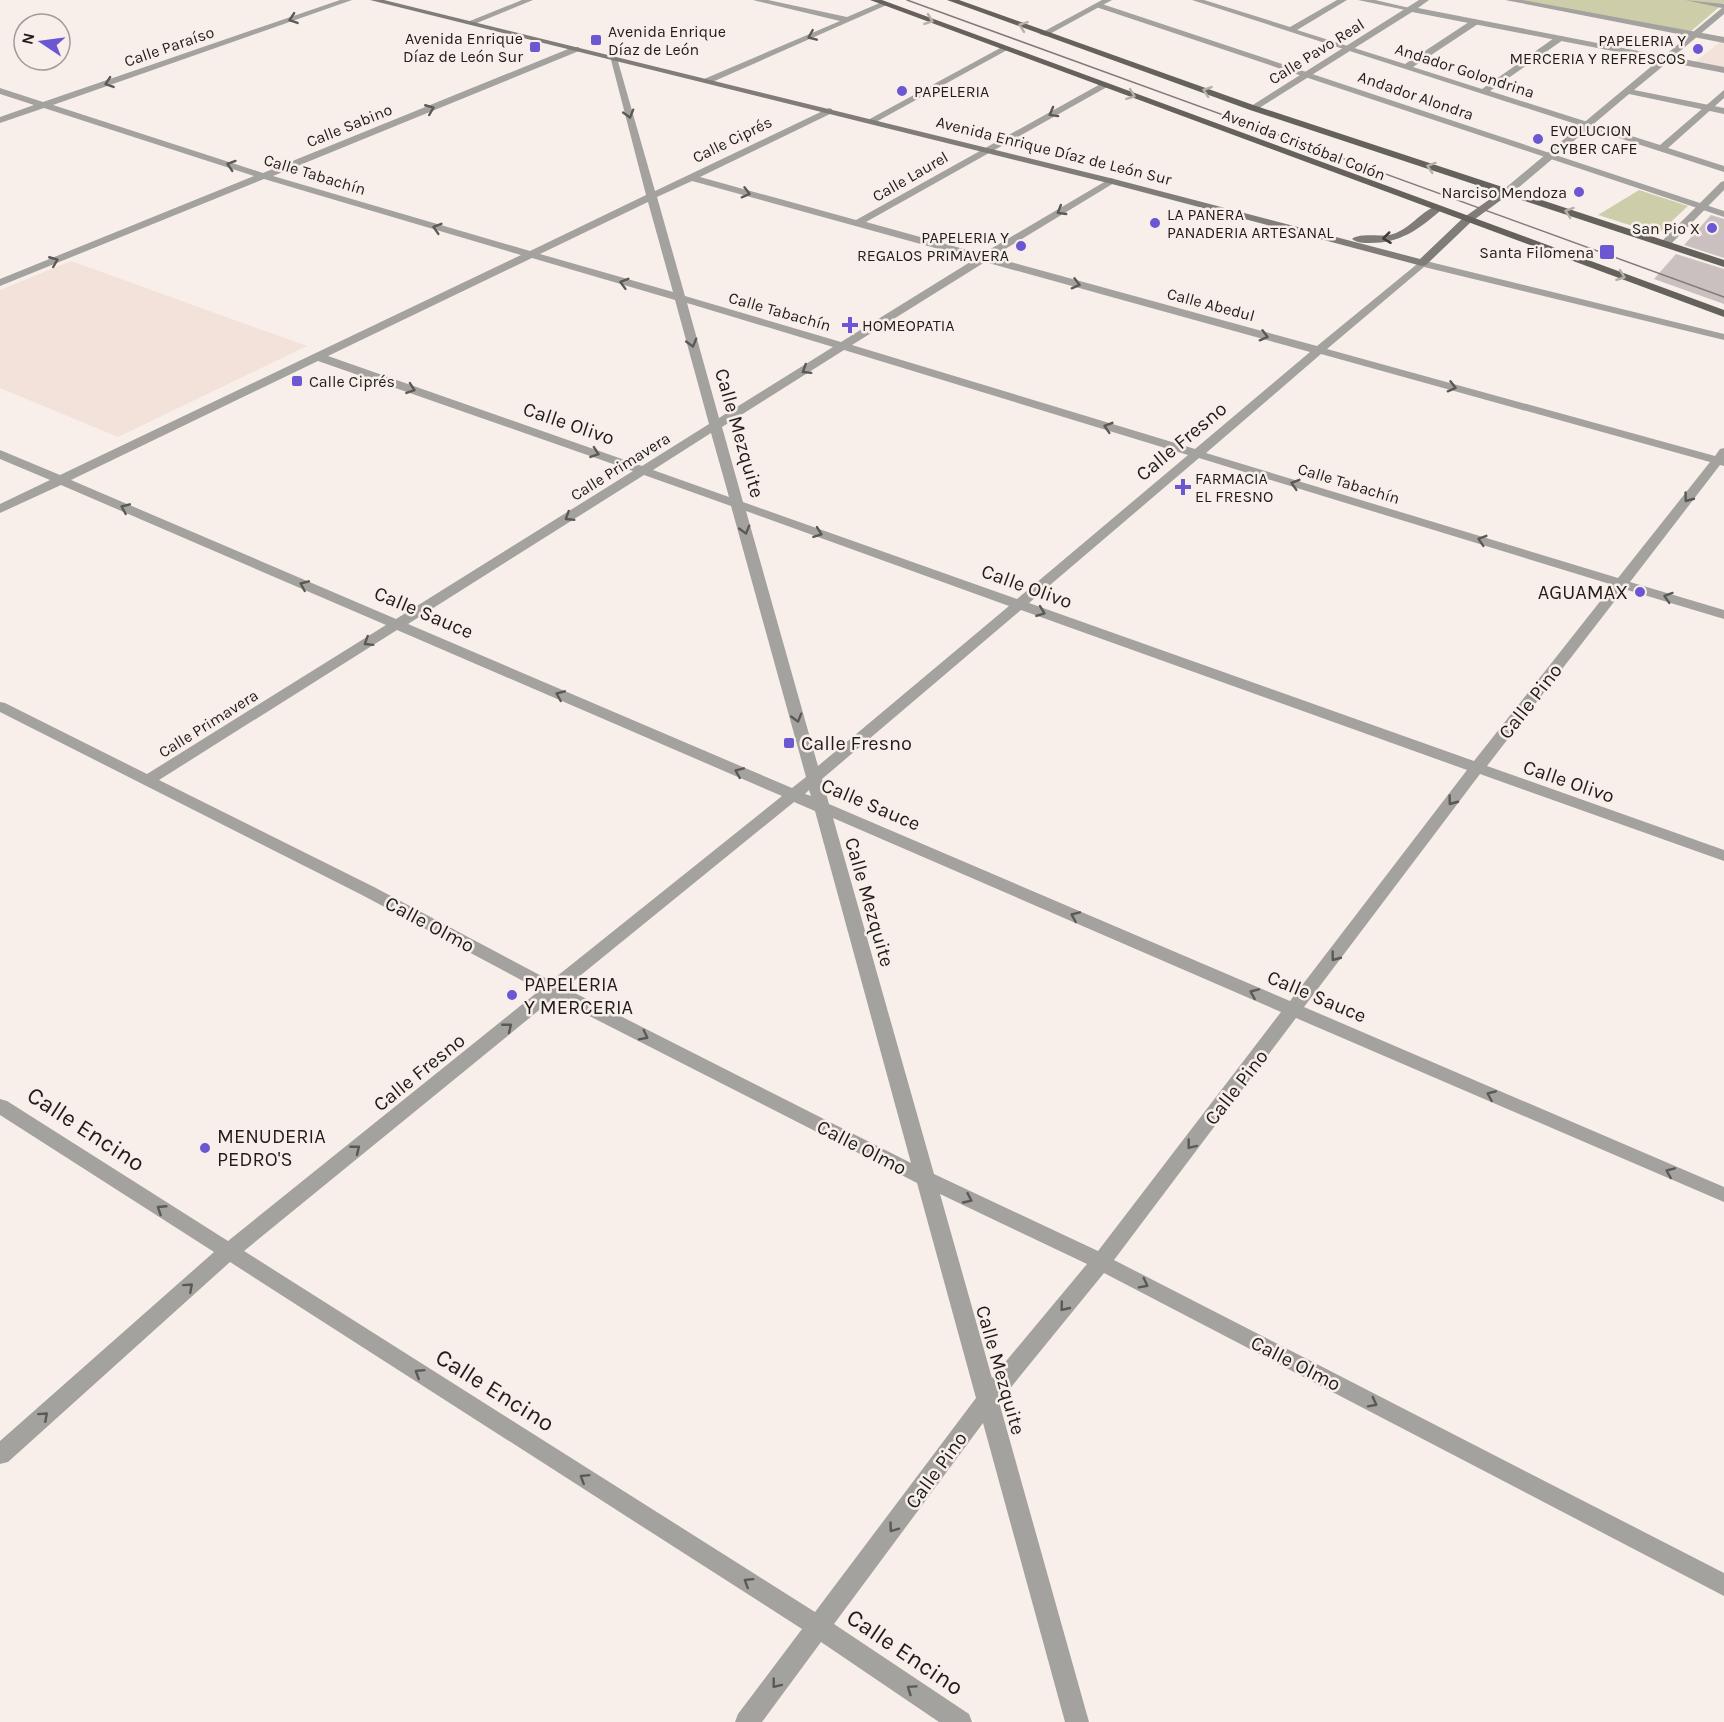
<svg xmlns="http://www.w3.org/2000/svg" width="1724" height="1722" font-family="Karla,sans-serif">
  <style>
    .built { fill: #f2e2d9 }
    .green { fill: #cecdaa }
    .building { fill: #cac0bf }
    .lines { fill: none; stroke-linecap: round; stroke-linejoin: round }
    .pedestrian { fill: #a4a29f; fill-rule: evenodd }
    .minor { fill: #a4a29f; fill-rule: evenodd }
    .secondary { fill: #807d78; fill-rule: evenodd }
    .primary { fill: #65625c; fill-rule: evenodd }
    .tram { stroke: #807b77; stroke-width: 1.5 }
    .oneway { stroke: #5b5956 }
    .oneway2 { stroke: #b6b0aa }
    .oneway3 { stroke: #3d3a37 }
    .poi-dot { fill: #6a57d1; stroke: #f8efea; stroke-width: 2 }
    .labels { text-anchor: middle; stroke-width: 5; stroke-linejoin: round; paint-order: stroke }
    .far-poi-label { font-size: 16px; fill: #201d1b; stroke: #f8efea; text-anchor: start }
    .far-street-label { font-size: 16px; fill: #201d1b; stroke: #f8efea }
    .street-label { font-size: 20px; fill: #201d1b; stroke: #f8efea }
    .poi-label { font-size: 20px; fill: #201d1b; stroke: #f8efea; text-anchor: start }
    .near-street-label { font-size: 24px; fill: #201d1b; stroke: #f8efea }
  </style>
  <rect width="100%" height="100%" fill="#f8efea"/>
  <g class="built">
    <path d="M1721 41 1724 42V69L1694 63Z"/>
    <path d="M71 261 307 346 118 437 0 388V290Z"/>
  </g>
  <g class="green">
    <path d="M1518 0H1724V3L1690 32Z"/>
    <path d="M1639 190 1688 206 1658 234 1598 215Z"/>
  </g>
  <g class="building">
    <path d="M1711 215 1724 219V258L1684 245Z"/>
    <path d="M1676 254 1724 269V304L1654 279Z"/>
  </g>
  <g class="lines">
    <g class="pedestrian">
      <path d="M1192 0H1204L1290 27 1337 0H1347L1297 30 1405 64 1472 20H1478V24L1413 67 1482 89 1557 36H1563V40L1490 91 1660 145 1724 90V98L1668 148 1724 166V172Z"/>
      <path d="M1358 0H1375L1414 9 1410 11Z"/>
      <path d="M1505 0H1522L1724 37V43Z"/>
      <path d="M1099 3 1724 211V217L1096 7 1095 5Z"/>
    </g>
    <g class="minor">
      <path d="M340 0H352L53 105 263 173 573 47H579V51L273 176 530 251 646 195 610 56 617 58 655 191 829 108 832 109V113L700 177 856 220 1104 82 1107 83V87L866 222 982 254 1111 178 1114 179V183L992 257 1317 346 1422 260 1724 334V340L1424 267 1327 349 1715 456 1720 449 1724 448V466L1720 465 1630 582 1724 610V619L1624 589 1487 766 1724 850V861L1480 774 1304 1007 1724 1187V1202L1296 1018 1114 1260 1724 1573V1596L1104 1273 999 1402 1089 1722H1065L983 1423 834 1624 969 1714 972 1722H939L821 1642 762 1722H735L738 1714 802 1629 230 1262 8 1462 0 1464V1441L214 1252 0 1115V1099L7 1101 228 1241 540 990 362 895 0 712V702L5 703 147 774 386 625 61 485 0 513V504L50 480 0 459V450L60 475 521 255 264 179 0 286V279L254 176 44 108 0 123V117L34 105 0 94V88L43 102ZM692 181 975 259 841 342 685 296 657 197ZM648 202 673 292 540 254ZM532 258 675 300 709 424 642 466 328 356ZM985 262 1310 352 1195 449 852 345ZM687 303 833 347 719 418ZM844 350 1188 455 1017 599 743 502 722 427ZM1321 354 1710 462 1618 578 1206 453ZM318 361 633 471 396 619 71 480ZM711 433 729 497 653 470ZM1199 458 1613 585 1474 761 1029 603ZM644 475 731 506 806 777 792 788 408 624ZM746 511 1009 606 818 766ZM1021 610 1467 770 1290 1001 829 804 822 779ZM397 630 782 796 551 981 374 887 159 780ZM809 790 811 796 805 794ZM794 802 815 811 911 1163 565 988ZM833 818 1281 1012 1098 1251 934 1174ZM554 998 917 1183 976 1398 815 1612 244 1251ZM940 1194 1087 1264 992 1378Z"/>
      <path d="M522 0H533L472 25 465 23Z"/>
      <path d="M753 0H768L847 17 882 2 889 4 710 83H704V79L840 21Z"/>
      <path d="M1102 0H1112L1046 36 1039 34Z"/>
      <path d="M1419 0H1429L1418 8 1664 56 1722 8 1685 0 1724 4V14L1673 57 1724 67V73L1668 62 1634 90 1724 108V114L1629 94 1511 194H1503V190L1659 60 1412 12 1256 110 1248 108Z"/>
      <path d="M1002 47 1009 49 874 123 866 121Z"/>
      <path d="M1724 181V190L1669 246H1661V242L1721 182Z"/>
    </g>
    <g class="secondary">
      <path d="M370 0H384L1114 179 1420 259 1463 218 1503 190 1512 192 1471 222 1426 265 1422 266 1108 183Z"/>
      <path d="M1436 206 1441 209 1440 211C1418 230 1400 243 1370 243 1363 243 1357 243 1352 239 1361 232 1381 238 1393 234 1410 229 1420 212 1436 206Z"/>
    </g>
    <g class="primary">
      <path d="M870 0H882L1724 310V317Z"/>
      <path d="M947 0H959L1256 106 1724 260V267L1250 110Z"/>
    </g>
    <path class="tram" d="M907 0 1724 297"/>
  </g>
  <defs><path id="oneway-chevron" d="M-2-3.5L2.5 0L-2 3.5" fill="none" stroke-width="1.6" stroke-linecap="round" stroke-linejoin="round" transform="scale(1.5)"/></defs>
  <g class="oneway">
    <use href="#oneway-chevron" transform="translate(293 19) rotate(161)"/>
    <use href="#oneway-chevron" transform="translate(812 36) rotate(157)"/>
    <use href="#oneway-chevron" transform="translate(109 83) rotate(161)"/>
    <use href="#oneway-chevron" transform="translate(430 109) rotate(-22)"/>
    <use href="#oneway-chevron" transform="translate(1053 113) rotate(151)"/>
    <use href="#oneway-chevron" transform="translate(629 114) rotate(74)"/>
    <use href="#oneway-chevron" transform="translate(231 165) rotate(-162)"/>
    <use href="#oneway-chevron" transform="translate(746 193) rotate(15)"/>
    <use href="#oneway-chevron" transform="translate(1061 211) rotate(149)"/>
    <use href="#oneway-chevron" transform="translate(437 228) rotate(-163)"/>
    <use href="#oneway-chevron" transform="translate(54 261) rotate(-22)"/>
    <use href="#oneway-chevron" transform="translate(624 283) rotate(-164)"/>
    <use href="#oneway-chevron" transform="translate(1076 284) rotate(15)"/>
    <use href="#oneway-chevron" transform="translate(1264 336) rotate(15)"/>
    <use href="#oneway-chevron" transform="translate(692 343) rotate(74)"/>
    <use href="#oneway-chevron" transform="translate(806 370) rotate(148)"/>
    <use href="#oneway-chevron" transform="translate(1452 387) rotate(15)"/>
    <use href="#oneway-chevron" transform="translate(411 389) rotate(19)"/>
    <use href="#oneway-chevron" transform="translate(1108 427) rotate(-163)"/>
    <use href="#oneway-chevron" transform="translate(595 453) rotate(19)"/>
    <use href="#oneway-chevron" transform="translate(1295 484) rotate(-163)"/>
    <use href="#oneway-chevron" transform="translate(1688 498) rotate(127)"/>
    <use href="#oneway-chevron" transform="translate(125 508) rotate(-157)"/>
    <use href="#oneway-chevron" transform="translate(569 517) rotate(148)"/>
    <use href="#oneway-chevron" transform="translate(745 530) rotate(74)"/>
    <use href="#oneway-chevron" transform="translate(818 533) rotate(20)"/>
    <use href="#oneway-chevron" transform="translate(1482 540) rotate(-163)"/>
    <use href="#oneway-chevron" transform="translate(304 585) rotate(-157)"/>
    <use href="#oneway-chevron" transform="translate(1668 597) rotate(-162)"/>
    <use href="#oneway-chevron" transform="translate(1041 612) rotate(20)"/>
    <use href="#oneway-chevron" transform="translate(368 642) rotate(148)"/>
    <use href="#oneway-chevron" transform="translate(560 695) rotate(-157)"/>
    <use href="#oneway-chevron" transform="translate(797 718) rotate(74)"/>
    <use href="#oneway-chevron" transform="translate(739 772) rotate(-157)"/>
    <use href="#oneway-chevron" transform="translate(1452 801) rotate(127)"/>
    <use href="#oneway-chevron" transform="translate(1075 916) rotate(-157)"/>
    <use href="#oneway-chevron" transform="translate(1335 957) rotate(127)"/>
    <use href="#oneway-chevron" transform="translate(1254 993) rotate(-157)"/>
    <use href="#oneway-chevron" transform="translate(508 1027) rotate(-39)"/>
    <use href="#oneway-chevron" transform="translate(644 1036) rotate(27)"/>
    <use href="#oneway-chevron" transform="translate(1491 1095) rotate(-157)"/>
    <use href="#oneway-chevron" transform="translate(1191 1145) rotate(128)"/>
    <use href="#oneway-chevron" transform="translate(356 1149) rotate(-39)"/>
    <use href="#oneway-chevron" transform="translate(1670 1172) rotate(-157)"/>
    <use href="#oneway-chevron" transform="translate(968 1199) rotate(25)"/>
    <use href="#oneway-chevron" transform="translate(161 1209) rotate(-147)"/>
    <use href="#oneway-chevron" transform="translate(1144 1284) rotate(27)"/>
    <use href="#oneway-chevron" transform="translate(189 1287) rotate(-42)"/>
    <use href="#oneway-chevron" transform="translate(1064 1307) rotate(129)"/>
    <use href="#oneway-chevron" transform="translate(419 1373) rotate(-148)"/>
    <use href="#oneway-chevron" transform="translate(1373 1403) rotate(27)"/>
    <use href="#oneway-chevron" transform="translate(44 1416) rotate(-42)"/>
    <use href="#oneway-chevron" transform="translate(584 1478) rotate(-148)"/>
    <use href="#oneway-chevron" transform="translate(893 1528) rotate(126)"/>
    <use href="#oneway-chevron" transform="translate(748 1582) rotate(-148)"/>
    <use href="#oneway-chevron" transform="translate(776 1684) rotate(128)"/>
    <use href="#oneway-chevron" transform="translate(911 1689) rotate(-146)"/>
  </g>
  <g class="oneway2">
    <use href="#oneway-chevron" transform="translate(929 20) rotate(20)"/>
    <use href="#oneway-chevron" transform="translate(1023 26) rotate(-160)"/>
    <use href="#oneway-chevron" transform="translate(1207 91) rotate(-161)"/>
    <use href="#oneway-chevron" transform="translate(1131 95) rotate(21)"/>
    <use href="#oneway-chevron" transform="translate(1431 167) rotate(-162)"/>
    <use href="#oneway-chevron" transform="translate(1569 212) rotate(-162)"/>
    <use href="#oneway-chevron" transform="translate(1621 276) rotate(20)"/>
  </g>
  <use class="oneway3" href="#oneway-chevron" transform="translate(1387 238) rotate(173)"/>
  <g class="poi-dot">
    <rect x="590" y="34" width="12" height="12" rx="3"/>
    <rect x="529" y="41" width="12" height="12" rx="3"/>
    <circle cx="1698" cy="49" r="6"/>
    <circle cx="902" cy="91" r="6"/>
    <circle cx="1538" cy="139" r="6"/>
    <circle cx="1579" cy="192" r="6"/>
    <circle cx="1155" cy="223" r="6"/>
    <circle cx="1712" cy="228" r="6"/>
    <circle cx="1021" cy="246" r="6"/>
    <rect x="1599" y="244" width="16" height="16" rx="3"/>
    <path d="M847 316h6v6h6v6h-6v6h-6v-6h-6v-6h6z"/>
    <rect x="291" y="375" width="12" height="12" rx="3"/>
    <path d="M1180 478h6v6h6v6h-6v6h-6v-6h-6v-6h6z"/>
    <circle cx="1640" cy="592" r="6"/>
    <rect x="783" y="737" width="12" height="12" rx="3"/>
    <circle cx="512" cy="995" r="6"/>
    <circle cx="205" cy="1148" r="6"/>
  </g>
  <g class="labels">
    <g class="far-poi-label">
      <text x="608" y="37">Avenida Enrique<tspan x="608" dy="18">Díaz de León</tspan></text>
      <text x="523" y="44" text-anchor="end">Avenida Enrique<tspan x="523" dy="18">Díaz de León Sur</tspan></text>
      <text x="1686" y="46" text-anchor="end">PAPELERIA Y<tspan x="1686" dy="18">MERCERIA Y REFRESCOS</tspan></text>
      <text x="914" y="97">PAPELERIA</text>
      <text x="1550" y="136">EVOLUCION<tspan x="1550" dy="18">CYBER CAFE</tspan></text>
      <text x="1567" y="198" text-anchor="end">Narciso Mendoza</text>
      <text x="1167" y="220">LA PANERA<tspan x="1167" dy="18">PANADERIA ARTESANAL</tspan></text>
      <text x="1700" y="234" text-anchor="end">San Pio X</text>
      <text x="1009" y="243" text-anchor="end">PAPELERIA Y<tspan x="1009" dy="18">REGALOS PRIMAVERA</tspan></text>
      <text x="1594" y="258" text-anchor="end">Santa Filomena</text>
      <text x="862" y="331">HOMEOPATIA</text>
      <text x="309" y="387">Calle Ciprés</text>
      <text x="1195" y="484">FARMACIA<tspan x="1195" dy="18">EL FRESNO</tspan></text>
    </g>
    <g class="far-street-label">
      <text transform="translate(169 46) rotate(-19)" y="6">Calle Paraíso</text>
      <text transform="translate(1316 51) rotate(-32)" y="6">Calle Pavo Real</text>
      <text transform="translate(1465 70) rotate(18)" y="6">Andador Golondrina</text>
      <text transform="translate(1416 95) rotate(19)" y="6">Andador Alondra</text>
      <text transform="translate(349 125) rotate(-22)" y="6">Calle Sabino</text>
      <text transform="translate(732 139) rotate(-26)" y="6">Calle Ciprés</text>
      <text transform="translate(1304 144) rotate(21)" y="6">Avenida Cristóbal Colón</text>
      <text transform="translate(1054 150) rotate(14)" y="6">Avenida Enrique Díaz de León Sur</text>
      <text transform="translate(315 174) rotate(17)" y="6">Calle Tabachín</text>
      <text transform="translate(910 176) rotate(-30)" y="6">Calle Laurel</text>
      <text transform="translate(1211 304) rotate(15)" y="6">Calle Abedul</text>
      <text transform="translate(780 311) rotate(16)" y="6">Calle Tabachín</text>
      <text transform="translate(620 466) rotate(-32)" y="6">Calle Primavera</text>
      <text transform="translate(1349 483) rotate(17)" y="6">Calle Tabachín</text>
      <text transform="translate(208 723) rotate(-32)" y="6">Calle Primavera</text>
    </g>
    <g class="street-label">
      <text transform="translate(569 423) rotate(19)" y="7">Calle Olivo</text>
      <text transform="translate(740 433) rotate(74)" y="7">Calle Mezquite</text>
      <text transform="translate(1181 441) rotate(-40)" y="7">Calle Fresno</text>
      <text transform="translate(1027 586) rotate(20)" y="7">Calle Olivo</text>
      <text transform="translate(424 612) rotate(23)" y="7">Calle Sauce</text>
      <text transform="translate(1530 701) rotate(-52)" y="7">Calle Pino</text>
      <text transform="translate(1569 781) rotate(19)" y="7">Calle Olivo</text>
      <text transform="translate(871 804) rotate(23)" y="7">Calle Sauce</text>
      <text transform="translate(870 902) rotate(74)" y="7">Calle Mezquite</text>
      <text transform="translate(430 924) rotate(28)" y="7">Calle Olmo</text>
      <text transform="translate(1317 996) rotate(23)" y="7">Calle Sauce</text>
      <text transform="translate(419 1072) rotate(-39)" y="7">Calle Fresno</text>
      <text transform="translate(1236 1087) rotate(-52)" y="7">Calle Pino</text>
      <text transform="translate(862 1147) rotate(27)" y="7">Calle Olmo</text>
      <text transform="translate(1296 1363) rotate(27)" y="7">Calle Olmo</text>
      <text transform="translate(1001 1370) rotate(74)" y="7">Calle Mezquite</text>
      <text transform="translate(936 1470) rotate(-54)" y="7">Calle Pino</text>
    </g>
    <g class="poi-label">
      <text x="1628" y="599" text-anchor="end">AGUAMAX</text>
      <text x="801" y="750">Calle Fresno</text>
      <text x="524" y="991">PAPELERIA<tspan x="524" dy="23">Y MERCERIA</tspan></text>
      <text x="217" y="1143">MENUDERIA<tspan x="217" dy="23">PEDRO'S</tspan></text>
    </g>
    <g class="near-street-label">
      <text transform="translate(86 1129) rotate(33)" y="8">Calle Encino</text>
      <text transform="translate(495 1390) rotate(32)" y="8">Calle Encino</text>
      <text transform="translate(905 1652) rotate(34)" y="8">Calle Encino</text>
    </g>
  </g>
  <g transform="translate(42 42) rotate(283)"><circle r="28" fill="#f8efea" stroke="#a29b97" stroke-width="1.5"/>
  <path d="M0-4.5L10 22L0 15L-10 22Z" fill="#6a57d1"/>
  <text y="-9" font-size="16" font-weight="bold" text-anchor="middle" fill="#201d1b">N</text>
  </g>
</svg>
